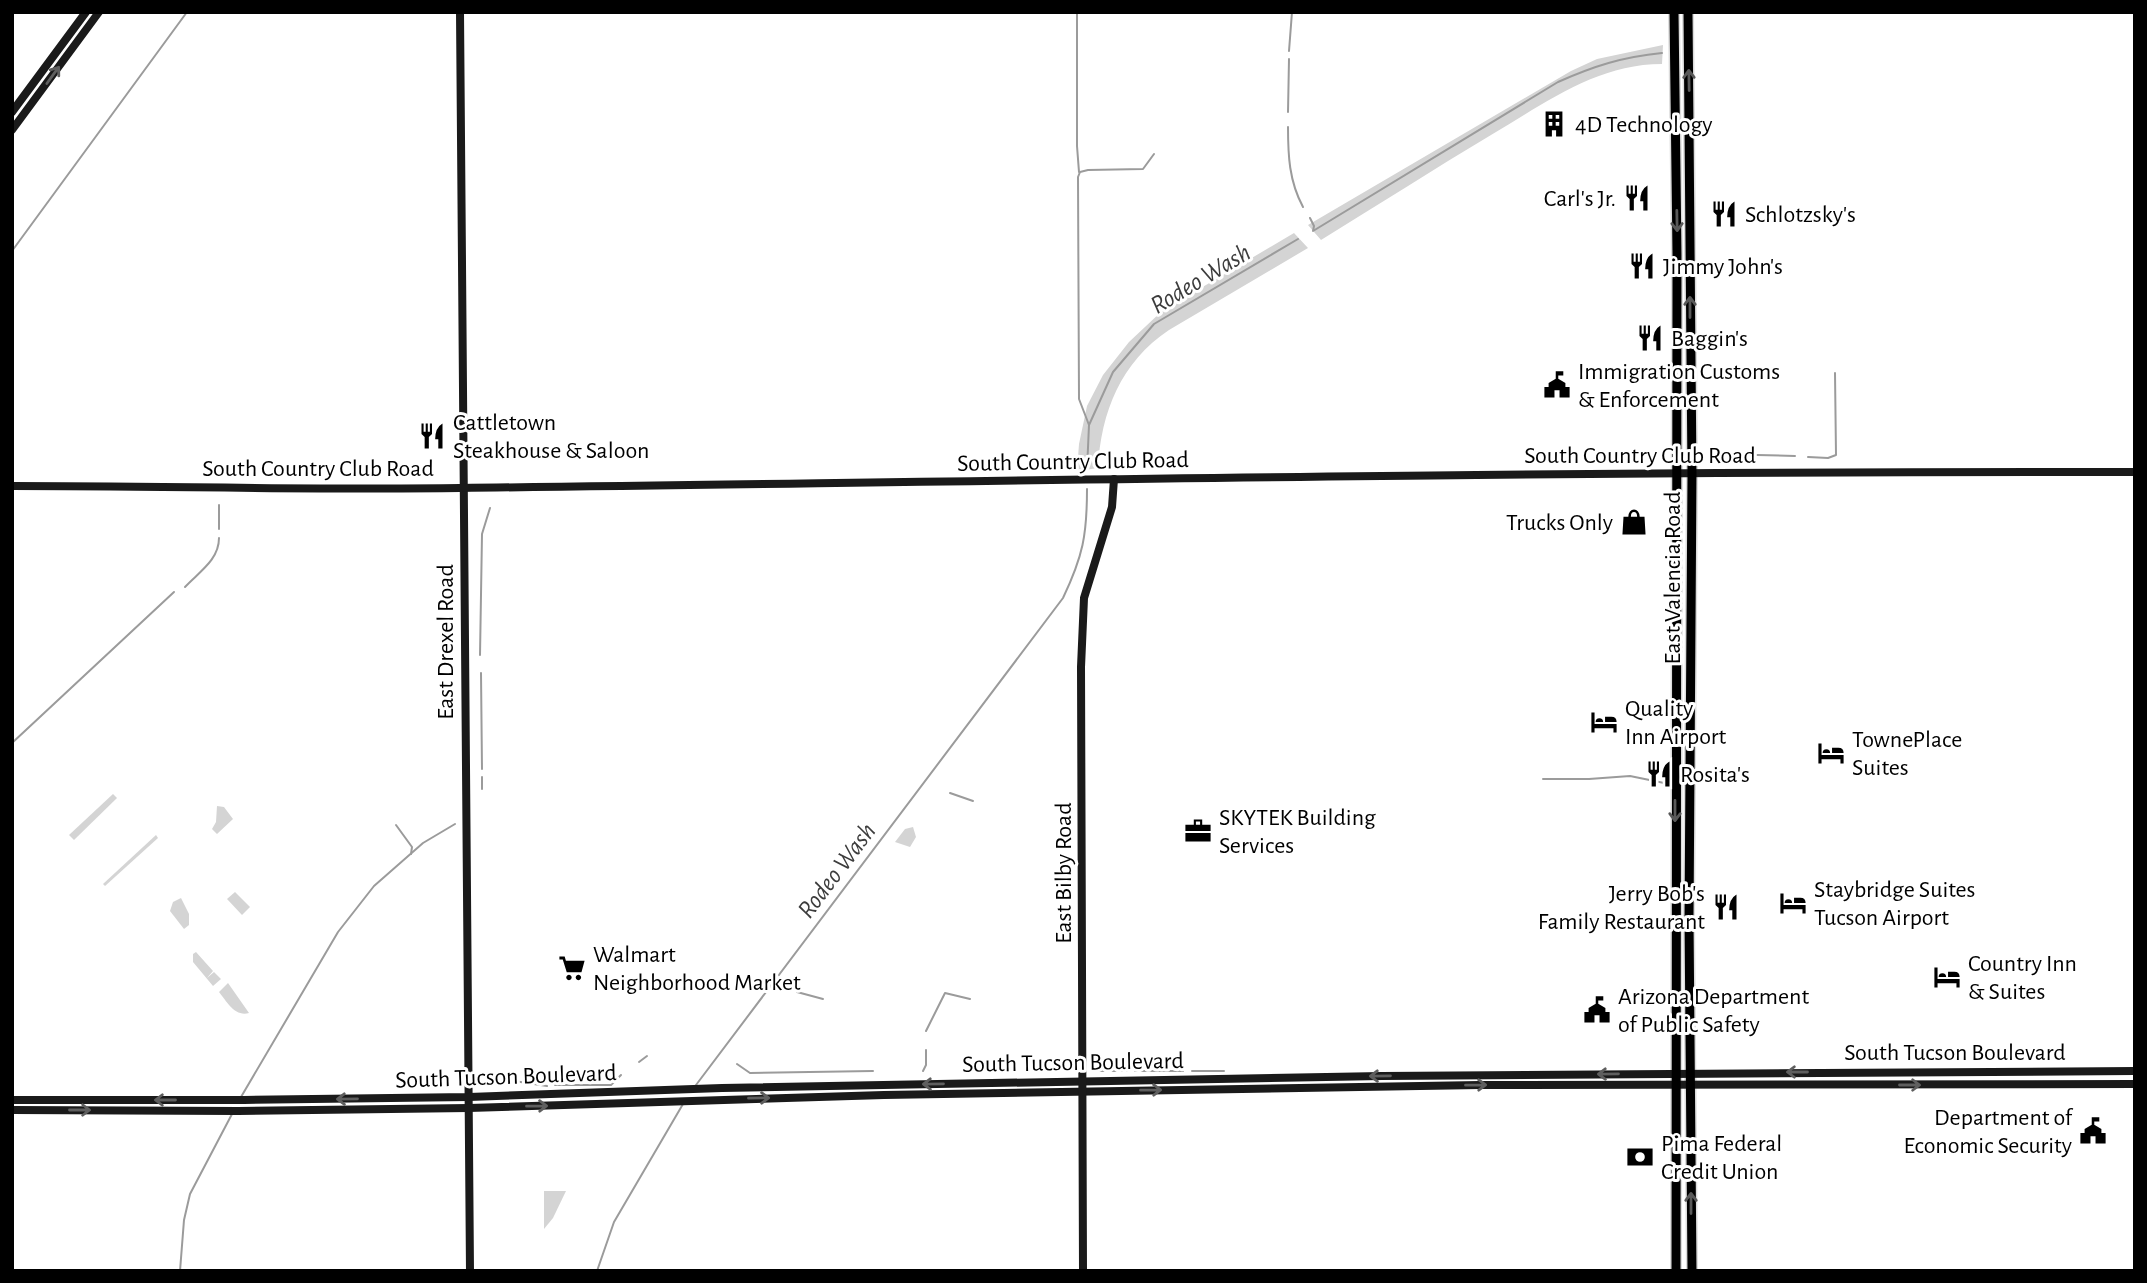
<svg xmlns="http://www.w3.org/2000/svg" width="2147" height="1283" font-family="'Alegreya Sans',sans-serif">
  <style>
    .green { fill: #d4d4d4 }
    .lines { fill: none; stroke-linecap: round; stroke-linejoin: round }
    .stream { stroke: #9b9b9b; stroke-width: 2 }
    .primary-casing { stroke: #dbdbdb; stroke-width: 12 }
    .secondary { stroke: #1a1a1a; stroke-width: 8 }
    .primary { stroke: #000; stroke-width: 9 }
    .oneway { stroke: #5f5f5f }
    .oneway2 { stroke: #595959 }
    .labels { text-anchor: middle; stroke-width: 6; stroke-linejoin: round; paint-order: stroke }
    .poi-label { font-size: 24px; fill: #000; stroke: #fff; text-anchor: start }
    .street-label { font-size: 24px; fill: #000; stroke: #fff }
    .water-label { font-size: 26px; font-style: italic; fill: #3c3c3c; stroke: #fff }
  </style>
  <rect width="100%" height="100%" fill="#fff"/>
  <g class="green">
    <path d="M1663 45 1662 64C1597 64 1545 103 1491 135 1434 169 1378 205 1321 240L1308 225 1571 71 1597 59Z"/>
    <path d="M1294 233 1308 248 1169 330C1121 362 1101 412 1098 468L1077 471 1079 444 1087 406 1103 375 1129 342 1162 311Z"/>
    <path d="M113 794 117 798 74 840 69 835Z"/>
    <path d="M217 806 224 807 233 819 217 834 212 829 216 822Z"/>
    <path d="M913 827 916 837 910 847 895 842 905 829Z"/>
    <path d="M156 835 158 838 105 886 103 884Z"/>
    <path d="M235 892 250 907 242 915 227 899Z"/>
    <path d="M181 898 189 914V925L184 929 170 911 173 902Z"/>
    <path d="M196 952 213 971 207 978 214 972 221 979 213 986 193 962V954Z"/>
    <path d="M228 983 249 1013C235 1017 227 1002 219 992Z"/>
    <path d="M544 1191H566L553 1218 544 1229Z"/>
  </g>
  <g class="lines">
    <g class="stream">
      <path d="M1077 12V146L1079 172"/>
      <path d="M1289 51 1292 12"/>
      <path d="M1288 112 1289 59"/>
      <path d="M1288 127C1288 155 1289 181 1303 207"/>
      <path d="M1310 218 1314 226 1313 231 1558 82C1594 66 1622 57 1662 53"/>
      <path d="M12 251 187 12"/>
      <path d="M1089 425 1079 399 1078 177 1080 172 1088 170 1143 169 1154 154"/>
      <path d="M1757 455 1795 456"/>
      <path d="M1808 457 1828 458 1836 455 1835 373"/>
      <path d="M1087 470 1089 425 1113 372 1154 324 1298 239"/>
      <path d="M219 529V505"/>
      <path d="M185 587C199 572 219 560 219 538"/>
      <path d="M480 655 482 534 490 508"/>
      <path d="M481 673 482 769"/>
      <path d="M12 743 174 592"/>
      <path d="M482 777V789"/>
      <path d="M1543 779H1589L1630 776 1669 784"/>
      <path d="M950 793 973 801"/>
      <path d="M396 825 412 847 411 854"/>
      <path d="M797 992 823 999"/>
      <path d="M926 1031 945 993 970 999"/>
      <path d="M639 1062 647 1056"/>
      <path d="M737 1064 750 1073 873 1071"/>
      <path d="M923 1071 926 1065V1050"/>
      <path d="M1097 1071H1127"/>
      <path d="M1135 1071H1183"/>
      <path d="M1192 1071H1224"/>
      <path d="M486 1082 514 1081 547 1086"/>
      <path d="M555 1085H611L621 1075"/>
      <path d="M696 1085 1063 598C1083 556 1087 535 1087 489"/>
      <path d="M241 1097 338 932 374 886 423 843 455 824"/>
      <path d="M180 1271 184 1220 190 1194 232 1114"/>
      <path d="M597 1271 614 1222 683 1104"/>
    </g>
    <g class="primary-casing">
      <g id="primary">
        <path d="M1674 12 1677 255 1676 1271"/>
        <path d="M1688 12 1692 474 1689 919 1692 1271"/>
      </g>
    </g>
    <g class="secondary">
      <path d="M460 12 470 1271"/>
      <path d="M12 112 86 12"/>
      <path d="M12 130 99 12"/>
      <path d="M12 486C162 486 311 490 460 488 1018 481 1577 471 2135 472"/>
      <path d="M12 1100H244L469 1097 722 1088 1382 1076 2135 1071"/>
      <path d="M12 1110 238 1111 469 1108 884 1095 1480 1085 2135 1084"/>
      <path d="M1083 1271 1081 667 1084 598 1112 507 1114 479"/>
    </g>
    <use href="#primary" class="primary"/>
  </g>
  <defs><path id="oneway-shaft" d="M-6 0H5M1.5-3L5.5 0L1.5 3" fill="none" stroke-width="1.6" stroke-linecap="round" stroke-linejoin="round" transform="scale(1.75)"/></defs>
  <g class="oneway">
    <use href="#oneway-shaft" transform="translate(53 75) rotate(-54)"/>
    <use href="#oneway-shaft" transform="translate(1797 1072) rotate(180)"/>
    <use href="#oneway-shaft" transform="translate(1608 1074) rotate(179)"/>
    <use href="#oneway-shaft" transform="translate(1380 1076) rotate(179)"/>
    <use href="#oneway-shaft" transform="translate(933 1084) rotate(179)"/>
    <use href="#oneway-shaft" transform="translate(1476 1085) rotate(-1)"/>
    <use href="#oneway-shaft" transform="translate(1910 1085)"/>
    <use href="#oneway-shaft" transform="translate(1151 1090) rotate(-1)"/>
    <use href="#oneway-shaft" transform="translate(759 1098) rotate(-1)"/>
    <use href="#oneway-shaft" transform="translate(347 1099) rotate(179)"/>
    <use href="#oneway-shaft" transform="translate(165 1100) rotate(-180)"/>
    <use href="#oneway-shaft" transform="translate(537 1106) rotate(-1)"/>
    <use href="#oneway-shaft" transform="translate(80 1110)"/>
  </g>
  <g class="oneway2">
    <use href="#oneway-shaft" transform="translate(1689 80) rotate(-91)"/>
    <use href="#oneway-shaft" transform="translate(1677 221) rotate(89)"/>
    <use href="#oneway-shaft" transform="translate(1690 307) rotate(-90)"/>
    <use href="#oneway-shaft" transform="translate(1675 811) rotate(90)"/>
    <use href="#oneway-shaft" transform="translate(1691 1203) rotate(-90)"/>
  </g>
  <defs>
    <g id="building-bare" transform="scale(2.1)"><path d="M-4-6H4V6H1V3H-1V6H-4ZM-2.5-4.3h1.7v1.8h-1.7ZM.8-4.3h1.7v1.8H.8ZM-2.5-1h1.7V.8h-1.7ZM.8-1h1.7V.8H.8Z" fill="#000" stroke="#fff" stroke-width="2.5" paint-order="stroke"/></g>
    <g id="restaurant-bare" transform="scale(2.1)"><path d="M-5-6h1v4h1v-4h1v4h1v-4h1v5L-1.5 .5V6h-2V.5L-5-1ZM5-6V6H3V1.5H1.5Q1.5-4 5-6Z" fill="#000" stroke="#fff" stroke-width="2.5" paint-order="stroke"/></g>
    <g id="civic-bare" transform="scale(2.1)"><path d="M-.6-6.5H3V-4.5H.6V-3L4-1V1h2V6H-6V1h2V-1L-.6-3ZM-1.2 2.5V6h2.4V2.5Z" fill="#000" stroke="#fff" stroke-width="2.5" paint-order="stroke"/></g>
    <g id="shop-bare" transform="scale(2.1)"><path d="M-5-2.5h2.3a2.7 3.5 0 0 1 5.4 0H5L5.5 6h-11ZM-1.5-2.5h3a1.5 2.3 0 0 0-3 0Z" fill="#000" stroke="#fff" stroke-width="2.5" paint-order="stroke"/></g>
    <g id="hotel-bare" transform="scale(2.1)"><path d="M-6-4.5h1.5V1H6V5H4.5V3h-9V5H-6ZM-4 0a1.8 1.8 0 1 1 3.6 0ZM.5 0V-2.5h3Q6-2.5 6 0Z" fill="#000" stroke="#fff" stroke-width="2.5" paint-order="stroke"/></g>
    <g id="office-bare" transform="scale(2.1)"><path d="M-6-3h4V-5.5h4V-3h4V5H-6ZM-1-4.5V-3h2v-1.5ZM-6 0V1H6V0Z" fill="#000" stroke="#fff" stroke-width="2.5" paint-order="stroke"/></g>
    <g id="supermarket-bare" transform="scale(2.1)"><path d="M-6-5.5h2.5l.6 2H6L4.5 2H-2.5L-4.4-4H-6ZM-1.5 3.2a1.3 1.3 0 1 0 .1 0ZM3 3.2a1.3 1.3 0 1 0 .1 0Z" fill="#000" stroke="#fff" stroke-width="2.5" paint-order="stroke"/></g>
    <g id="bank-bare" transform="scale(2.1)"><path d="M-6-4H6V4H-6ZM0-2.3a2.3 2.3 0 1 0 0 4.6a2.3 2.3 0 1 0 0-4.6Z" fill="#000" stroke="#fff" stroke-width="2.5" paint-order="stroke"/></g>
  </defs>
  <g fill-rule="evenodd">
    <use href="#building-bare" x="1554" y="124"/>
    <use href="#restaurant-bare" x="1637" y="198"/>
    <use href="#restaurant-bare" x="1724" y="214"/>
    <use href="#restaurant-bare" x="1642" y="266"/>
    <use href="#restaurant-bare" x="1650" y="338"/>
    <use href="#civic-bare" x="1557" y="385"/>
    <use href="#restaurant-bare" x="432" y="436"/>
    <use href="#shop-bare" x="1634" y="522"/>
    <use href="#hotel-bare" x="1604" y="722"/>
    <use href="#hotel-bare" x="1831" y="753"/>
    <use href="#restaurant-bare" x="1659" y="774"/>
    <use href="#office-bare" x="1198" y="831"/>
    <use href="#hotel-bare" x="1793" y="903"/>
    <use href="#restaurant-bare" x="1726" y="907"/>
    <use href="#supermarket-bare" x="572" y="968"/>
    <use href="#hotel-bare" x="1947" y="977"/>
    <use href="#civic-bare" x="1597" y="1010"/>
    <use href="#civic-bare" x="2093" y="1131"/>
    <use href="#bank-bare" x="1640" y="1157"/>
  </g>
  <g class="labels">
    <g class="poi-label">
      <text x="1575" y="132">4D Technology</text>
      <text x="1616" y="206" text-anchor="end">Carl's Jr.</text>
      <text x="1745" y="222">Schlotzsky's</text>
      <text x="1663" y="274">Jimmy John's</text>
      <text x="1671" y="346">Baggin's</text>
      <text x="1578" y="379">Immigration Customs<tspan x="1578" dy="28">&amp; Enforcement</tspan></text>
      <text x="453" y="430">Cattletown<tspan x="453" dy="28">Steakhouse &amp; Saloon</tspan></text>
      <text x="1613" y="530" text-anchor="end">Trucks Only</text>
      <text x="1625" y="716">Quality<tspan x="1625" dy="28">Inn Airport</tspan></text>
      <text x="1852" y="747">TownePlace<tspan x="1852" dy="28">Suites</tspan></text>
      <text x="1680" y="782">Rosita's</text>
      <text x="1219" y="825">SKYTEK Building<tspan x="1219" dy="28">Services</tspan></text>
      <text x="1814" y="897">Staybridge Suites<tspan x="1814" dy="28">Tucson Airport</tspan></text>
      <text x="1705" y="901" text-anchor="end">Jerry Bob's<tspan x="1705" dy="28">Family Restaurant</tspan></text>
      <text x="593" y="962">Walmart<tspan x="593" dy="28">Neighborhood Market</tspan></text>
      <text x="1968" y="971">Country Inn<tspan x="1968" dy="28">&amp; Suites</tspan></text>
      <text x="1618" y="1004">Arizona Department<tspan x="1618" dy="28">of Public Safety</tspan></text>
      <text x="2072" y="1125" text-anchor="end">Department of<tspan x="2072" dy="28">Economic Security</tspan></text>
      <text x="1661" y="1151">Pima Federal<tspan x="1661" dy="28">Credit Union</tspan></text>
    </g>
    <g class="street-label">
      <text x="1640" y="463">South Country Club Road</text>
      <text transform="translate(1073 461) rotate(-1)" y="8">South Country Club Road</text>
      <text x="318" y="476">South Country Club Road</text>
      <text transform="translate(1672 578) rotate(-90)" y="8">East Valencia Road</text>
      <text transform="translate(445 642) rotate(-90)" y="8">East Drexel Road</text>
      <text transform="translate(1063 873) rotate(-90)" y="8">East Bilby Road</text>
      <text x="1955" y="1060">South Tucson Boulevard</text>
      <text transform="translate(1073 1062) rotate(-1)" y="8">South Tucson Boulevard</text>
      <text transform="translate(506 1076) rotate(-2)" y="8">South Tucson Boulevard</text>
    </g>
    <g class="water-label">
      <text transform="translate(1200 278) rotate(-31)" y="9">Rodeo Wash</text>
      <text transform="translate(836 870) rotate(-53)" y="9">Rodeo Wash</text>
    </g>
  </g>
  <rect width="2147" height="1283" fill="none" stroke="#000000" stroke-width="28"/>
</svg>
